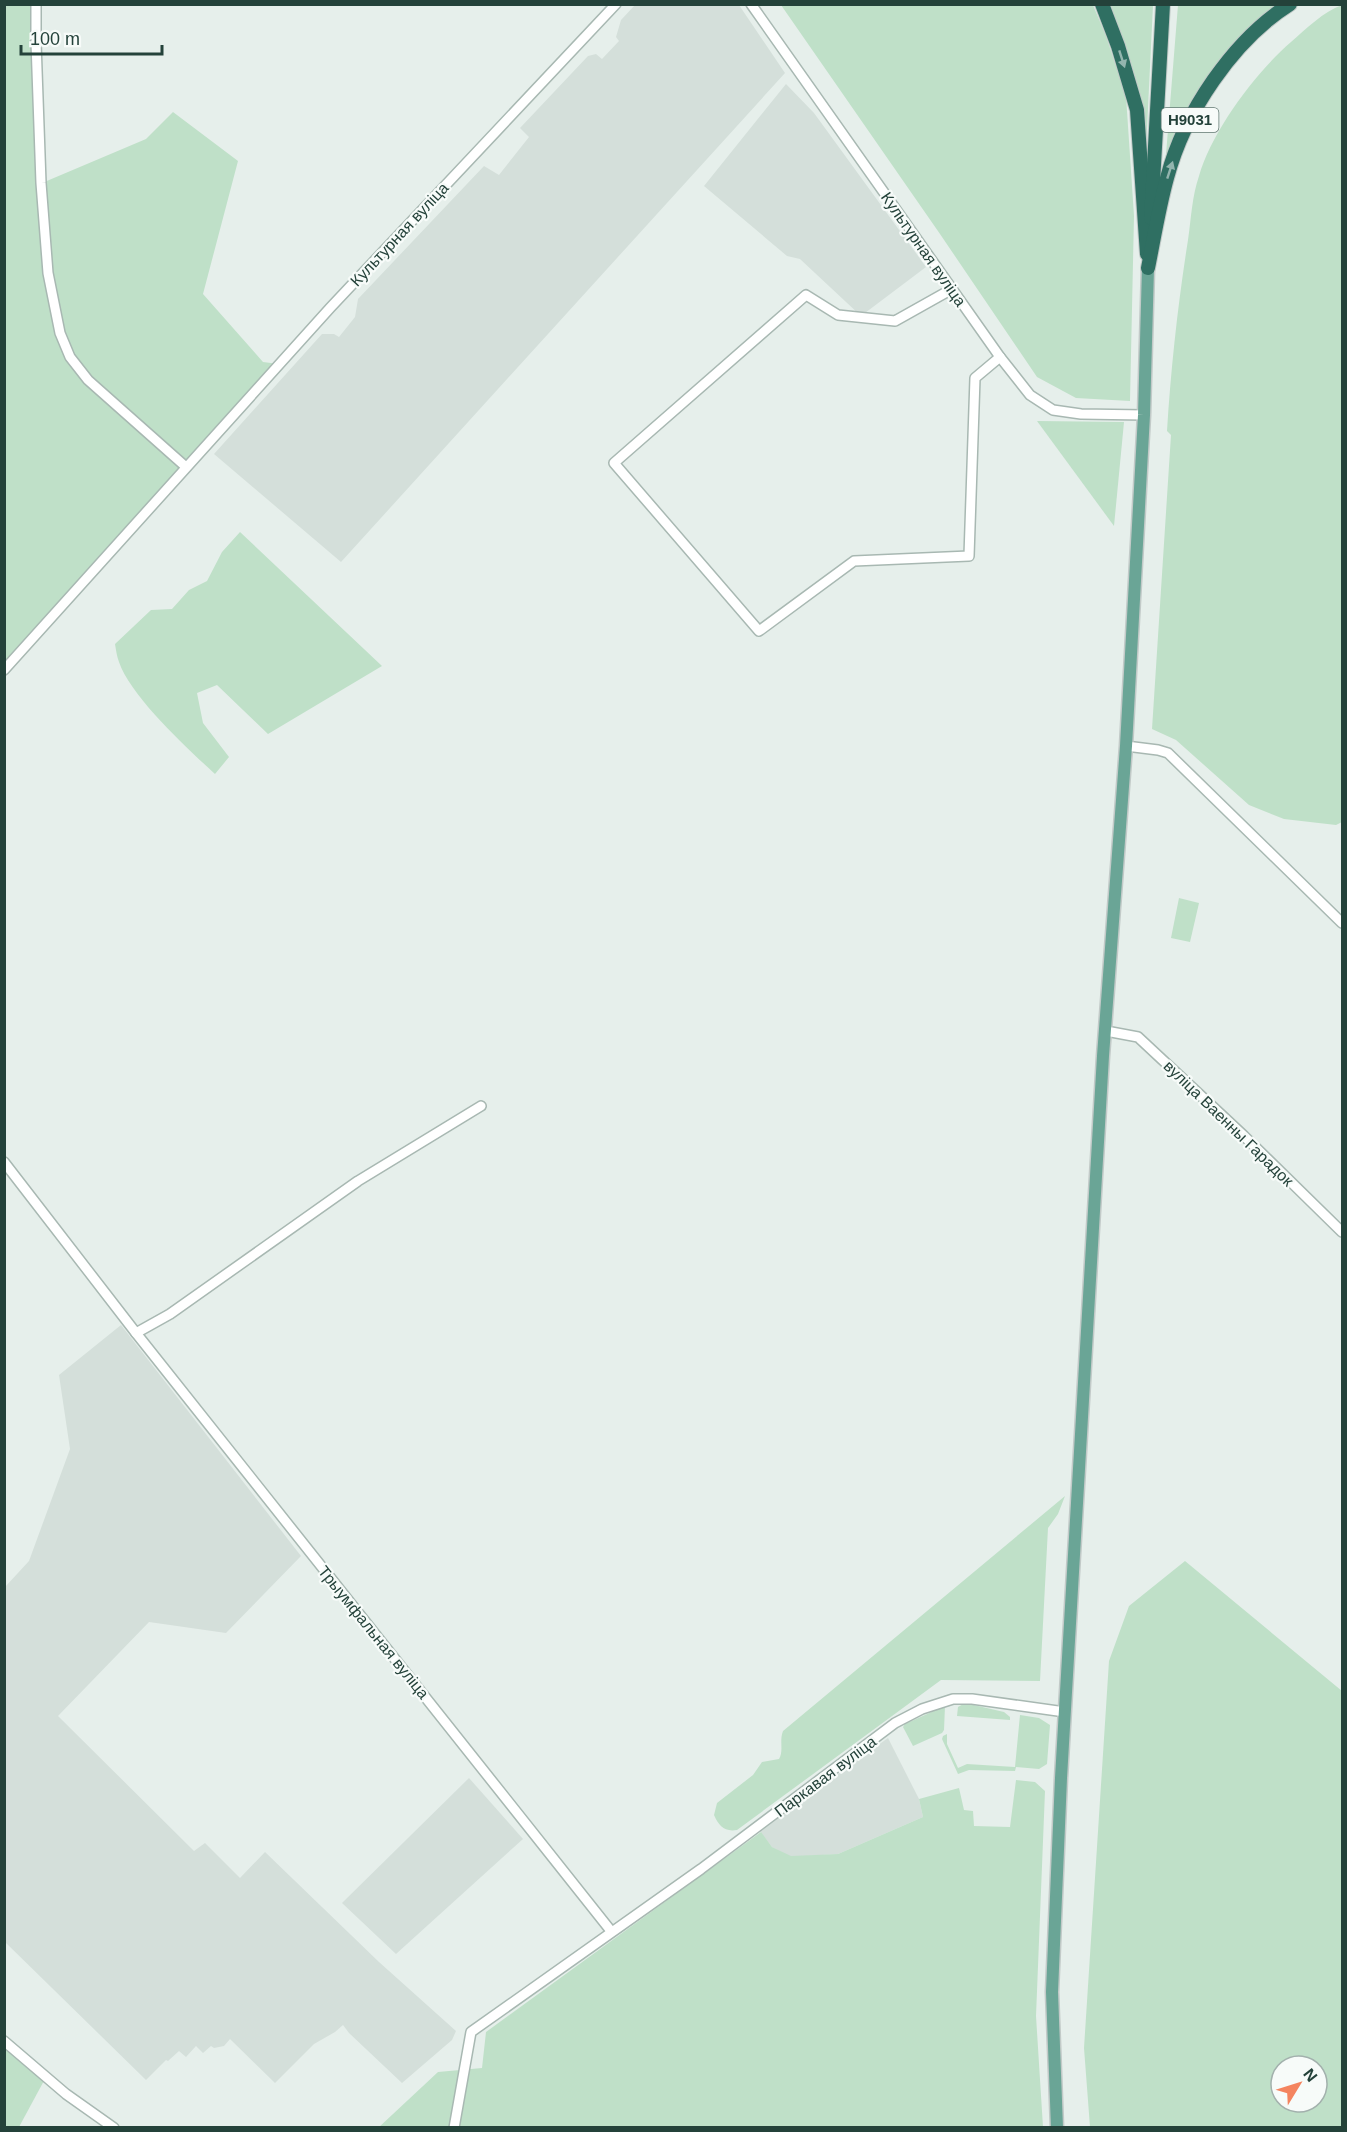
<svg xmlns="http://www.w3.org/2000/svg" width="1347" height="2132" font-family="Arial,sans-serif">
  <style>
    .built { fill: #d4dfda }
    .green { fill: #bfe0c8; fill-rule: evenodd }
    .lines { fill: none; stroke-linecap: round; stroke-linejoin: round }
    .minor-casing { stroke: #a8b8b2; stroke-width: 12 }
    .major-casing { stroke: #c2cac8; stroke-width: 15 }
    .highway-casing { stroke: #c2cac8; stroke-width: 16 }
    .minor { stroke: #fff; stroke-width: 9 }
    .major { stroke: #6aa596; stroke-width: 12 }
    .highway { stroke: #2f6f62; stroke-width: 14 }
    .oneway { fill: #93b5ae }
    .labels { text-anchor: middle; stroke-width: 4.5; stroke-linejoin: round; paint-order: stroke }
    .shield { fill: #f7fbf9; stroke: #637a73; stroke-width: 1.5 }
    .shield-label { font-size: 15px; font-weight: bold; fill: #24423a }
    .street-label { font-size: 16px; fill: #24423a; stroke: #f7fbf9 }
  </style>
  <rect width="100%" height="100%" fill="#e6efeb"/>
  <g class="built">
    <path d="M635 5H739L785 73 341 562 214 454 322 334H334L339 337 355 317 358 299 484 166 499 175 529 137 520 128 588 56 596 54 602 59 619 41 616 37 621 20Z"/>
    <path d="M786 84 814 113 926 267 861 316 800 259 787 256 704 186Z"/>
    <path d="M121 1325 301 1556 226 1633 149 1622 58 1716 194 1851 205 1843 240 1878 265 1852 379 1962 456 2031 452 2040 402 2083 349 2033 343 2025 335 2032 314 2044 275 2083 230 2039 224 2046 214 2048 211 2046 203 2053 196 2046 186 2057 179 2051 168 2061 166 2060 146 2080 5 1942V1587L29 1561 70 1449 59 1375Z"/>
    <path d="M888 1738 919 1799 923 1817 838 1854 791 1857 772 1847 759 1830Z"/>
    <path d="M469 1778 523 1839 396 1954 342 1903Z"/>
  </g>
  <g class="green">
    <path d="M36 4 42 183 146 139 173 112 238 161 203 294 263 362 279 364 5 670 4 5Z"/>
    <path d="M781 5H1093L1106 36 1126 96 1134 216 1130 401 1076 398 1037 377 940 234Z"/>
    <path d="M1105 5H1153L1146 149Z"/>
    <path d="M1178 5H1282C1255 31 1214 63 1196 95 1183 117 1174 142 1165 167Z"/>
    <path d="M1342 5V822L1336 825 1284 819 1249 805 1176 740 1152 729 1171 435 1167 431C1171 367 1178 303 1188 240 1191 219 1192 196 1199 176 1212 131 1255 73 1291 42 1307 28 1323 12 1342 5Z"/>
    <path d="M1037 421 1124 422 1114 526Z"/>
    <path d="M240 532 382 666 268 734 217 685 197 693 203 723 229 757 215 774C187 748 131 697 119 662 117 657 116 650 115 644L151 610 172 609 189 590 207 581 222 552Z"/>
    <path d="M1179 898 1199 903 1190 942 1171 938Z"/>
    <path d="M1065 1496 1058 1514 1048 1528 1040 1681 941 1680 737 1830C724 1832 719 1826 714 1815L717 1803 753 1775 762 1762 779 1759C784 1751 779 1741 783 1731Z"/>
    <path d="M1185 1561 1342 1691V2127H1090L1084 2048 1109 1661 1129 1606ZM1281 2066H1317V2102H1281Z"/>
    <path d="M965 1703 1004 1712 1010 1717V1720L957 1716 958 1707Z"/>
    <path d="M945 1706 944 1730 942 1733 913 1746 903 1727 905 1724Z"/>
    <path d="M1020 1715 1039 1718 1050 1725 1047 1764 1039 1769 1016 1767 1015 1771 969 1770 958 1774 942 1739 943 1736 947 1734V1744L958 1768 967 1764 1015 1767Z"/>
    <path d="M1016 1780 1035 1782 1045 1791 1036 2016 1043 2127 378 2128 438 2072 482 2068 486 2032 761 1832 772 1847 791 1856 838 1854 923 1817 919 1799 959 1788 964 1810 973 1811 974 1826 1010 1827Z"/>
    <path d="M4 2041 46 2077 19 2127H5Z"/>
  </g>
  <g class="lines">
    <g class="minor-casing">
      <g id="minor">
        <path d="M36 4V42L41 183 48 273 60 333 70 357 88 380 186 467"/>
        <path d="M751 4 1000 357 1030 395 1053 410 1081 414 1144 415"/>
        <path d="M952 289 895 321 838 315 806 295 614 463 759 631 854 561 969 556 975 378 1000 357"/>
        <path d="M4 670 330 308 616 4"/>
        <path d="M1126 746 1158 750 1168 753 1342 923"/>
        <path d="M1106 1031 1138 1037 1244 1136 1342 1232"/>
        <path d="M4 1162 136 1333 611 1931"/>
        <path d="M136 1333 170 1314 358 1181 481 1106"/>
        <path d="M4 2041 66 2094 114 2128"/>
        <path d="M454 2128 471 2032 701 1869 895 1723 922 1709 953 1699H972L1065 1712"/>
      </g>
    </g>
    <g class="major-casing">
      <path id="major" d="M1057 2128 1052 1992 1061 1778 1103 1056 1126 746 1144 415 1148 268"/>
    </g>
    <g class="highway-casing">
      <g id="highway">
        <path d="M1102 4 1118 46 1137 110 1147 254"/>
        <path d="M1151 218 1163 4"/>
        <path d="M1148 268C1154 238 1159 207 1167 178 1184 113 1233 40 1290 4"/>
      </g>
    </g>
    <use href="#minor" class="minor"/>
    <use href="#major" class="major"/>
    <use href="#highway" class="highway"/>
  </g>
  <defs><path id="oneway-solid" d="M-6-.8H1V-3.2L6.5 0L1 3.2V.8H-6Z" transform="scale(1.5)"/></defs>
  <g class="oneway">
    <use href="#oneway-solid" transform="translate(1122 59) rotate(72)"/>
    <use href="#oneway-solid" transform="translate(1170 170) rotate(-72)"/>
  </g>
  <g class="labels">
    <rect class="shield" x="1161.5" y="108" width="57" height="24" rx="4.5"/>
    <g class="shield-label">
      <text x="1190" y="125">Н9031</text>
    </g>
    <g class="street-label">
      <text transform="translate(399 234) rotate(-47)" y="6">Культурная вуліца</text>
      <text transform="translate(924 249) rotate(55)" y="6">Культурная вуліца</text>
      <text transform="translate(1229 1123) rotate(44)" y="6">вуліца Ваенны Гарадок</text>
      <text transform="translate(374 1632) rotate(51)" y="6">Трыумфальная вуліца</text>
      <text transform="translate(825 1776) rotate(-37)" y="6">Паркавая вуліца</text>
    </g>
  </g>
  <rect width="1347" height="2132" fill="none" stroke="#24423a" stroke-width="12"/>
  <g transform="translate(1299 2084) rotate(52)"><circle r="28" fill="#f7fbf9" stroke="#a3b1ad" stroke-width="1.5"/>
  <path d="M0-4.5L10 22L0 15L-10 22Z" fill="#f4845f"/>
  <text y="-9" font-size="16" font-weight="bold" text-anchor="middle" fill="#24423a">N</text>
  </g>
  <path d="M21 45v9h141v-9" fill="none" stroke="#24423a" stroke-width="3"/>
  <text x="30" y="45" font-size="18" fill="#24423a" stroke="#f7fbf9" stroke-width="4.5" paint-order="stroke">100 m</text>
</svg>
